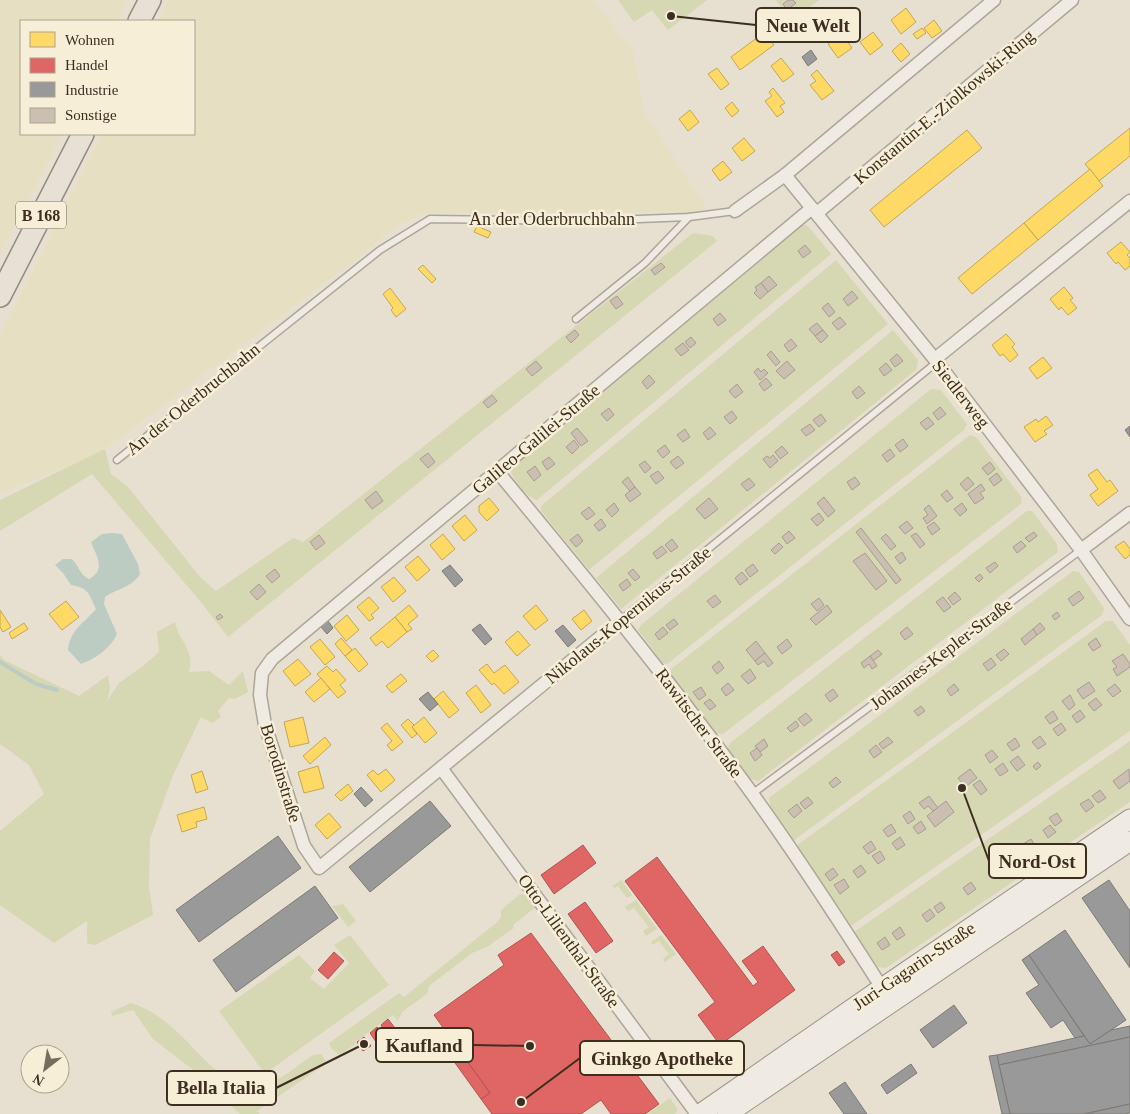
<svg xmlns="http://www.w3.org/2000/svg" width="1130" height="1114" font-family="Georgia,serif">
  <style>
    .farmland { fill: #e6dfc2 }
    .green { fill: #d6d7b3 }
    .water { fill: #bcccc2 }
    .homes { fill: #ffd966; stroke: #c5a651 }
    .shops { fill: #e06666; stroke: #af5551 }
    .industry { fill: #999; stroke: #7d7975 }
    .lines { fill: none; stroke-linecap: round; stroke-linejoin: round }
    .stream { stroke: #bcccc2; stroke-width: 4 }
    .building { fill: #cbbfb2; stroke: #a89c90 }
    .lane-casing { stroke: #ada599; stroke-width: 9 }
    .street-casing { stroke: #ada599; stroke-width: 15 }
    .secondary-casing { stroke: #9c958a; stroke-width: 21 }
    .primary-casing { stroke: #928b80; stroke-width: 24 }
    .lane { stroke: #efebe3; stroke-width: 6 }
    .street { stroke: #efebe3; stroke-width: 12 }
    .secondary { stroke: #efebe3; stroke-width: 19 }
    .primary { stroke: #e6e1d4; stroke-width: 21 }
    .labels { text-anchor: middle; stroke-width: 5; stroke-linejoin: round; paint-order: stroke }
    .shield { fill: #f7eed8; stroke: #756857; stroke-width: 1 }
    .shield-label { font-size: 16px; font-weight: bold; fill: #3d2e20 }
    .street-label { font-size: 18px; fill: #3d2e20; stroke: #f7eed8 }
    .leader { fill: none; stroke: #3d2e20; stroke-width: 2 }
    .callout-dot { fill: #3d2e20; stroke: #f7eed8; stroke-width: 2 }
    .callout { fill: #f7eed8; stroke: #3d2e20; stroke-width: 2 }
    .callout-label { font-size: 19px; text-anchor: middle; font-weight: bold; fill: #3d2e20 }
  </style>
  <rect width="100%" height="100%" fill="#e7e0d1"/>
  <g class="farmland">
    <path d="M0 0H127L117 21H21V134H62L0 254Z"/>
    <path d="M169 0H593L633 51 645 114 707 208 694 212 423 213 396 226 355 260 105 449 82 461 0 493V335L102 134H194V21H158Z"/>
  </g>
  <g class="green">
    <path d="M618 0H707L668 30 652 10 634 22Z"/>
    <path d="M776 0H819L791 21Z"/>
    <path d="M799 223 808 226 831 254 537 500C526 497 511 478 510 467Z"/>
    <path d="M693 233 713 236 717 241 228 637 200 601 92 474 0 531V500L105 449 111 474 128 487 201 578 216 591 293 538 303 542Z"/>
    <path d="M836 260 888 324 589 570 541 511V506Z"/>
    <path d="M893 330 918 360 917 369 621 609 596 578Z"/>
    <path d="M931 389 941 390 967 424 964 430 667 664 663 663 638 630 641 625Z"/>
    <path d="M970 435 976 437 1022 498 1021 504 723 734 715 733 671 674V669Z"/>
    <path d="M1027 511H1032L1057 544 1058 552 758 781 750 779 727 749 730 743Z"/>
    <path d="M1073 571 1079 572 1104 608 1102 615 793 841 770 806 769 798Z"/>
    <path d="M1106 621H1113L1130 645V731L851 926 796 846Z"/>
    <path d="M175 622C179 642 195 649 189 672L209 671 229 685 243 671 248 692 235 699 229 698 218 711 221 717 212 723 201 717 173 775 150 839 149 887 153 915 95 945 87 943V921L54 943 0 905V831L44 794 29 765 0 744V655L4 660 79 696 108 675 110 689 107 701 119 683 143 666 159 652 157 632Z"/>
    <path d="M1130 741V802L886 968 878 967 854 932Z"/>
    <path d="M621 880 632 895 627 898 618 886 614 888 612 886Z"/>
    <path d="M522 894 527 895 536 907 513 925 514 928 487 947 472 953 429 986 428 993 402 1012 398 1021 393 1015 355 1042 356 1044 339 1055 331 1048 329 1043 399 993 404 997 496 923 501 917V910L519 895Z"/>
    <path d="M636 900 657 929 646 936 643 931 649 927 634 908 628 911 625 907Z"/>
    <path d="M343 904 356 921 348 927 332 906Z"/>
    <path d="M350 935 389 985 270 1070H262L219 1011 299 955 315 971 310 978 324 989 349 963 334 945Z"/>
    <path d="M661 935 676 954 665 962 663 959 669 954 659 941 653 945 651 942Z"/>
    <path d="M131 1003C162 1012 184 1039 207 1062 220 1074 234 1086 248 1097L288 1073 311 1056 317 1054H321L327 1063 257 1111 260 1114H240L196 1072 153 1039 133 1010 112 1016 111 1012Z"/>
    <path d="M670 1098 677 1108V1112L675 1114H647Z"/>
  </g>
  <path class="water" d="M112 533 122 534 138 564 140 574C131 588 118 588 105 597L104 604 117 634C111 648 95 659 81 664L68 650C70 630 84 623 96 609 89 594 89 588 71 585L63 573 55 565 63 559H72C79 566 79 574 89 579 107 570 96 555 91 542L102 534Z"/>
  <g class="homes">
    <path d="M906 8 916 22 901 34 891 20Z"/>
    <path d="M934 20 942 31 932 38 924 28Z"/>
    <path d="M922 28 926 33 917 39 913 34Z"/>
    <path d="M765 32 774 45 740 70 731 57Z"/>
    <path d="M873 32 883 45 870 55 860 42Z"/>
    <path d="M842 34 852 48 838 58 828 44Z"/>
    <path d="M901 43 910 54 901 62 892 51Z"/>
    <path d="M781 58 794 74 783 82 771 66Z"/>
    <path d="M717 68 729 84 721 90 708 74Z"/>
    <path d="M817 70 834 91 822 100 810 85 816 81 811 75Z"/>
    <path d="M773 88 785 103 780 106 784 112 777 117 765 101 772 96 769 92Z"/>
    <path d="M732 102 739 111 732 117 725 108Z"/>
    <path d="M690 110 699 122 688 131 679 119Z"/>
    <path d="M1130 128V156L1099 181 1085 164Z"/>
    <path d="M967 130 982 148 884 227 870 210Z"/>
    <path d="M744 138 755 151 742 161 732 148Z"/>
    <path d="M723 161 732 172 720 181 712 170Z"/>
    <path d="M1090 169 1103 186 1038 240 1024 223Z"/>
    <path d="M1024 223 1038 240 972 294 958 278Z"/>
    <path d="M477 226 491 232 488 238 474 232Z"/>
    <path d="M1121 242 1130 252 1127 255 1130 258V266L1125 270 1118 262 1116 264 1107 253Z"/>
    <path d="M423 265 436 279 432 283 418 269Z"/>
    <path d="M1064 287 1073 298 1070 300 1077 308 1068 315 1061 307 1059 310 1050 299Z"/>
    <path d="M390 288 406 309 396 317 391 310 393 308 383 294Z"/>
    <path d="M1006 334 1015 344 1012 347 1018 355 1010 362 1003 354 1000 356 992 345Z"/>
    <path d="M1043 357 1052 368 1037 379 1029 368Z"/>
    <path d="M1046 416 1053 425 1044 431 1047 434 1035 442 1024 427 1036 419 1038 422Z"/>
    <path d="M1097 469 1107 482 1110 480 1118 491 1098 506 1090 495 1098 489 1088 475Z"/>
    <path d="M489 498 499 510 487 521 479 512V506Z"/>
    <path d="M465 515 477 530 464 541 452 526Z"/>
    <path d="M443 534 455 549 442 560 430 545Z"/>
    <path d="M1124 541 1130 549V555L1125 559 1115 547Z"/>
    <path d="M418 556 430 570 417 581 405 567Z"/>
    <path d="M394 577 406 591 393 602 381 587Z"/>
    <path d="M369 597 379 608 371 615 374 618 369 621 357 607Z"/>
    <path d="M66 601 79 617 62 630 49 614Z"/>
    <path d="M409 605 418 616 408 624 412 629 407 632 395 617Z"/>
    <path d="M536 605 548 620 535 630 523 616Z"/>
    <path d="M0 610 11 627 3 632 0 627Z"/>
    <path d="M584 610 592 621 581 630 572 619Z"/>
    <path d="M347 615 359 630 346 641 334 626Z"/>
    <path d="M395 617 407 632 388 648 382 641 376 646 370 638Z"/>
    <path d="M24 623 28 629 12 639 9 633Z"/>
    <path d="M518 631 530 645 517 656 505 642Z"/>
    <path d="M341 638 352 650 345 656 335 644Z"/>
    <path d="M320 639 335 657 325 665 310 647Z"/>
    <path d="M355 648 368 664 359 672 345 656Z"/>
    <path d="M433 650 439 656 432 662 426 656Z"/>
    <path d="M298 659 311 674 295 686 283 671Z"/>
    <path d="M487 664 494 673 505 665 519 682 504 694 494 683 492 685 479 670Z"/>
    <path d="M327 666 333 672 336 669 346 680 340 685 346 692 338 698 317 674Z"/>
    <path d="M401 674 407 681 392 693 386 686Z"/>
    <path d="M321 678 330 689 314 702 305 692Z"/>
    <path d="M476 685 491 705 481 713 466 693Z"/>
    <path d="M443 691 459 710 449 718 434 699Z"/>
    <path d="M303 717 309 743 290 747 284 722Z"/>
    <path d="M424 717 437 733 425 743 412 727Z"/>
    <path d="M408 719 414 725 412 727 417 734 412 738 401 725Z"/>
    <path d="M387 723 403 742 392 751 387 745 392 741 381 728Z"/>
    <path d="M325 737 331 745 310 764 303 756Z"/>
    <path d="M318 766 324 788 304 793 298 772Z"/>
    <path d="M386 769 395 780 381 792 367 775 373 770 378 775Z"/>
    <path d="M202 771 208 789 196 793 191 775Z"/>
    <path d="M348 784 353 791 341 801 335 795Z"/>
    <path d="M204 807 207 819 196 822 197 827 182 832 177 815Z"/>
    <path d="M329 813 341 827 327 839 315 825Z"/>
  </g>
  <g class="shops">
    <path d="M583 845 596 863 554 894 541 875Z"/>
    <path d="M657 857 753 986 758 982 742 961 763 946 795 990 720 1045 698 1015 715 1002 625 881Z"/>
    <path d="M585 902 613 941 596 953 568 914Z"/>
    <path d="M531 933 659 1104 645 1114H611L601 1100 581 1114H492L481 1099 490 1093 434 1015 504 965 498 955Z"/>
    <path d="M837 951 845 962 839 966 831 955Z"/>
    <path d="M334 952 344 961 328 979 318 970Z"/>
    <path d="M388 1019 395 1028 387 1034 381 1025Z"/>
    <path d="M377 1027 384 1037 376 1042 370 1033Z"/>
    <path d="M364 1037 371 1046 363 1051 357 1042Z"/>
    <path d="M454 1043 490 1093 481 1099 445 1049Z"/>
  </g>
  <g class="industry">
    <path d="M811 50 817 59 808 66 802 57Z"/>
    <path d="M1130 426V437L1125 430Z"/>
    <path d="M450 565 463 580 455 587 442 571Z"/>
    <path d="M328 621 333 628 327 634 321 627Z"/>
    <path d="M480 624 492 639 485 645 472 630Z"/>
    <path d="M563 625 576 640 568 647 555 631Z"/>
    <path d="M428 692 438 704 430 711 419 699Z"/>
    <path d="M361 787 373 800 365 807 354 794Z"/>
    <path d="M430 801 451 826 370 892 349 867Z"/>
    <path d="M278 836 301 868 199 942 176 910Z"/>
    <path d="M1109 880 1130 911V968L1082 898Z"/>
    <path d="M315 886 338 918 236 992 213 960Z"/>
    <path d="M1065 930 1126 1020 1090 1044 1029 955Z"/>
    <path d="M1029 955 1084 1036 1075 1038 1063 1020 1051 1028 1026 993 1039 985 1022 960Z"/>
    <path d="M954 1005 967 1023 933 1048 920 1030Z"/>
    <path d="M1130 1026V1037L999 1065 997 1055 1084 1036 1090 1044 1111 1030Z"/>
    <path d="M1130 1037V1104L1084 1114H1010L999 1065Z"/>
    <path d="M997 1055 999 1065 1010 1114H1002L989 1056Z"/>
    <path d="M911 1064 917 1073 887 1094 881 1085Z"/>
    <path d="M845 1082 867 1114H844L829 1093Z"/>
    <path d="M1130 1104V1113L1124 1114H1084Z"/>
  </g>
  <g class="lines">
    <path class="stream" d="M0 662 36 684 57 690"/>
  </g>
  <g class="building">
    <path d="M788 0H793L796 3 787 10 783 4Z"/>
    <path d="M805 245 811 252 803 258 798 251Z"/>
    <path d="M661 263 665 267 655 275 651 270Z"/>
    <path d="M769 276 777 285 768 292 761 283Z"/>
    <path d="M761 283 768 292 760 299 754 293 757 290 755 287Z"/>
    <path d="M852 291 858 298 848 306 843 299Z"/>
    <path d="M617 296 623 304 616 309 610 301Z"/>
    <path d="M828 303 835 312 829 317 822 308Z"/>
    <path d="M720 313 726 320 718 326 713 319Z"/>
    <path d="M840 317 846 324 838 330 832 323Z"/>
    <path d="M817 323 823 330 815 336 809 329Z"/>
    <path d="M575 330 579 335 571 343 566 337Z"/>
    <path d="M823 330 828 336 821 343 815 336Z"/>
    <path d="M691 337 696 343 690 348 685 342Z"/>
    <path d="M791 339 797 346 789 352 784 345Z"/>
    <path d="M683 343 689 350 681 356 675 349Z"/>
    <path d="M771 351 780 362 776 366 767 355Z"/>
    <path d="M897 354 903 361 895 367 890 360Z"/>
    <path d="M536 361 542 368 532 376 526 369Z"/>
    <path d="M787 361 795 370 784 379 776 371Z"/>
    <path d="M886 363 892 370 884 376 879 369Z"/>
    <path d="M758 368 761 372 764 369 768 373 760 380 754 372Z"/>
    <path d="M649 375 655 382 647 389 642 382Z"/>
    <path d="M766 378 772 385 764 391 759 384Z"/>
    <path d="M737 384 743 392 735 398 729 391Z"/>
    <path d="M859 386 865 393 857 399 852 392Z"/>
    <path d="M492 395 497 401 488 408 483 402Z"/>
    <path d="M940 407 946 414 938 420 933 413Z"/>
    <path d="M609 408 614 415 607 421 601 414Z"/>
    <path d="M732 411 737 418 730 424 724 417Z"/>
    <path d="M821 414 826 421 819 427 813 420Z"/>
    <path d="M928 417 934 424 926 430 920 423Z"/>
    <path d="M810 424 815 430 806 436 801 430Z"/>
    <path d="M710 427 716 434 708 440 703 433Z"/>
    <path d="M577 428 588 441 581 446 571 433Z"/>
    <path d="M685 429 690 437 683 442 677 435Z"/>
    <path d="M903 439 908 446 900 452 895 445Z"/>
    <path d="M574 440 579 447 572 454 566 447Z"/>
    <path d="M665 445 670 452 663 458 657 451Z"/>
    <path d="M782 446 788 453 780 459 775 452Z"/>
    <path d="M890 449 895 456 887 462 882 455Z"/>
    <path d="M428 453 435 462 428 468 420 459Z"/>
    <path d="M773 455 778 461 770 468 763 459 767 456 770 458Z"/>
    <path d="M678 456 684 463 676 469 670 462Z"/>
    <path d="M549 457 555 464 547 470 542 462Z"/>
    <path d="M645 461 651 468 645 473 639 465Z"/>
    <path d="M990 462 995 469 988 475 982 468Z"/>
    <path d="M535 466 541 475 534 481 527 472Z"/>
    <path d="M658 471 664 478 656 484 650 476Z"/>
    <path d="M997 473 1002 480 994 486 989 479Z"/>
    <path d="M628 477 635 487 630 491 622 482Z"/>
    <path d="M855 477 860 484 852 490 847 482Z"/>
    <path d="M968 477 974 484 966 491 960 484Z"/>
    <path d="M749 478 755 485 747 491 741 484Z"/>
    <path d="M981 484 985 490 980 493 984 498 975 504 968 494Z"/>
    <path d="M635 487 641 494 630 502 625 495Z"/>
    <path d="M947 490 953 498 947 502 941 495Z"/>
    <path d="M376 491 383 501 372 509 365 500Z"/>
    <path d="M824 497 835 511 828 517 817 503Z"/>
    <path d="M709 498 718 509 705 519 696 509Z"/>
    <path d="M614 503 619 510 612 517 606 510Z"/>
    <path d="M962 503 967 510 960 516 954 509Z"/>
    <path d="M929 505 937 516 927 524 923 518 928 515 924 509Z"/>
    <path d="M589 507 595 514 587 520 581 513Z"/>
    <path d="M819 513 824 520 817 526 811 519Z"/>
    <path d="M601 519 606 526 599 531 594 525Z"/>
    <path d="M907 521 913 528 905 534 899 527Z"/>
    <path d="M934 522 940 529 932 535 927 527Z"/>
    <path d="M861 528 901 580 896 584 856 532Z"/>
    <path d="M789 531 795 538 787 544 782 537Z"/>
    <path d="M1034 532 1037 536 1029 542 1025 538Z"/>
    <path d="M916 533 925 544 920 548 911 536Z"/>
    <path d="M578 534 583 541 576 547 570 540Z"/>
    <path d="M886 534 896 546 891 550 881 538Z"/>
    <path d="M319 535 325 543 316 550 310 542Z"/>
    <path d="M672 539 678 547 671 552 665 545Z"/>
    <path d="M1021 541 1026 546 1017 553 1013 547Z"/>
    <path d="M779 543 783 547 775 554 771 550Z"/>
    <path d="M662 546 667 552 657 559 653 553Z"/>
    <path d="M902 552 906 559 900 564 895 557Z"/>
    <path d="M865 553 887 581 876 590 853 561Z"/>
    <path d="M995 562 998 566 990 573 986 568Z"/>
    <path d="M753 564 758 571 750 577 745 570Z"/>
    <path d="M275 569 280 576 272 583 266 576Z"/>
    <path d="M633 569 640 577 635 581 628 573Z"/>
    <path d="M742 572 748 579 740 585 735 578Z"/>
    <path d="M980 574 983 578 979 582 975 578Z"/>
    <path d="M627 579 631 585 623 591 619 585Z"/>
    <path d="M259 584 266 592 257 600 250 592Z"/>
    <path d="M1079 591 1084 598 1073 606 1068 599Z"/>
    <path d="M955 592 961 599 953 605 948 598Z"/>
    <path d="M715 595 721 602 713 608 707 601Z"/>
    <path d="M943 597 951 607 944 612 936 602Z"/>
    <path d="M819 598 824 605 817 611 811 604Z"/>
    <path d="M827 605 832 612 816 625 810 619Z"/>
    <path d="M1057 612 1060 616 1055 620 1052 616Z"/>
    <path d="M220 614 223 617 218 620 216 617Z"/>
    <path d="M674 619 678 624 670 630 666 625Z"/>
    <path d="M1040 623 1045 629 1037 635 1033 629Z"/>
    <path d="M663 627 668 633 659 640 655 634Z"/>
    <path d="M907 627 913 634 905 640 900 633Z"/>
    <path d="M1033 629 1037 635 1025 645 1021 639Z"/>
    <path d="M1096 638 1101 646 1093 651 1088 644Z"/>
    <path d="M787 639 792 646 782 654 777 647Z"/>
    <path d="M756 641 765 653 755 661 746 650Z"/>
    <path d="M1004 649 1009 654 1001 661 996 655Z"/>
    <path d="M878 650 882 654 873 661 870 656Z"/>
    <path d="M765 653 773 663 768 667 764 661 758 665 755 661Z"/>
    <path d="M1123 654 1130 664V667L1117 676 1113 669 1117 667 1112 661Z"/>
    <path d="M870 656 877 666 872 669 869 664 864 668 861 663Z"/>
    <path d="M991 658 996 665 988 671 983 664Z"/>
    <path d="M719 661 724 668 717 674 712 667Z"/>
    <path d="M750 669 756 678 748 684 741 676Z"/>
    <path d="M1089 682 1095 691 1083 699 1077 690Z"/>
    <path d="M728 683 734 690 726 696 721 689Z"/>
    <path d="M954 684 959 690 951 696 947 690Z"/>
    <path d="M1115 684 1121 691 1113 697 1107 690Z"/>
    <path d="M701 687 706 695 699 700 693 692Z"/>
    <path d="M833 689 838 696 830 702 825 695Z"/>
    <path d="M1070 695 1075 705 1069 710 1062 701Z"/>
    <path d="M1096 698 1102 705 1094 711 1088 704Z"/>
    <path d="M710 699 716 706 710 710 704 703Z"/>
    <path d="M921 706 925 711 918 716 914 711Z"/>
    <path d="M1080 710 1085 717 1077 723 1072 716Z"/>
    <path d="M1053 711 1058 719 1050 724 1045 717Z"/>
    <path d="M806 713 812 720 804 726 798 719Z"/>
    <path d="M796 721 799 726 791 732 787 728Z"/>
    <path d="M1061 723 1066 730 1058 736 1053 729Z"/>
    <path d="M1040 736 1046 744 1038 749 1032 742Z"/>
    <path d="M888 737 893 742 883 749 879 744Z"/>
    <path d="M1015 738 1020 746 1012 751 1007 744Z"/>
    <path d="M764 739 768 746 760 752 755 746Z"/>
    <path d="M876 745 882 752 874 758 869 751Z"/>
    <path d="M757 748 762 755 755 761 750 753Z"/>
    <path d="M992 750 998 757 990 763 985 755Z"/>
    <path d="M1018 756 1025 765 1017 771 1010 762Z"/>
    <path d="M1038 762 1041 766 1036 770 1033 766Z"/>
    <path d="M1003 763 1008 771 1000 776 995 769Z"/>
    <path d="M970 769 977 778 965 787 958 778Z"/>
    <path d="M1129 769 1130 781 1119 789 1113 781Z"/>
    <path d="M836 777 841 782 833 788 829 783Z"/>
    <path d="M980 780 987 790 981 795 973 785Z"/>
    <path d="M1100 790 1106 798 1098 803 1092 796Z"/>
    <path d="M929 796 938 808 933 811 928 806 924 809 919 803Z"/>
    <path d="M808 797 813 803 805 809 800 803Z"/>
    <path d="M1089 799 1094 806 1086 812 1080 804Z"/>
    <path d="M946 801 954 812 935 827 927 816Z"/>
    <path d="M797 804 802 811 794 818 788 811Z"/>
    <path d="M910 811 915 819 908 824 903 816Z"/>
    <path d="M1057 813 1062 821 1055 826 1049 818Z"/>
    <path d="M921 821 926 829 918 834 913 827Z"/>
    <path d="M891 824 896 832 888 837 883 830Z"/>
    <path d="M1050 825 1056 832 1048 838 1043 830Z"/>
    <path d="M900 837 905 845 897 850 892 843Z"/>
    <path d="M1031 839 1036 847 1029 852 1023 844Z"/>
    <path d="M871 841 876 849 868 854 863 847Z"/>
    <path d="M880 851 885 859 878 864 872 856Z"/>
    <path d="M861 865 866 872 858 878 853 871Z"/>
    <path d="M833 868 838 875 830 881 825 874Z"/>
    <path d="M844 879 849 887 840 894 834 885Z"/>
    <path d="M971 882 976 889 968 895 963 888Z"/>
    <path d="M941 902 945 908 938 913 934 907Z"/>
    <path d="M930 909 935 916 927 922 922 915Z"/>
    <path d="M900 927 905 935 897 940 892 933Z"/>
    <path d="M885 937 890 945 882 950 877 943Z"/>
  </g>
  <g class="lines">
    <g class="lane-casing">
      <g id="lane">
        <path d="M576 319 645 263 689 217"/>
        <path d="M117 460 380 250 430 219 589 221 689 217 735 211"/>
        <path d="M620 621 937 362"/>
        <path d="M752 794 1081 550"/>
      </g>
    </g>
    <g class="street-casing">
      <g id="street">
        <path d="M785 175 937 362 1081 550 1130 619"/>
        <path d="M735 211 785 175 994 0"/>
        <path d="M817 213 1072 0"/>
        <path d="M935 359 1130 201"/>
        <path d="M497 471C584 576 671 682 751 792 797 856 840 922 882 988"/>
        <path d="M1081 550 1130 513"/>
        <path d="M620 621 319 868 304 846 265 725 260 695 262 673 272 659 812 208"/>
        <path d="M441 768 697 1114"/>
      </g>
    </g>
    <g class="secondary-casing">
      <g id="secondary">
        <path d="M700 1114 882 988 1130 819"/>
        <path d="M727 1114 1130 841"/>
      </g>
    </g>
    <g class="primary-casing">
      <g id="primary">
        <path d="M139 21 150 0"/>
        <path d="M0 296 83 134"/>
      </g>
    </g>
    <use href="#lane" class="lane"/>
    <use href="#street" class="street"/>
    <use href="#secondary" class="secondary"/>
    <use href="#primary" class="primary"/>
  </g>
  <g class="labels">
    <rect class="shield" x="16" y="201.5" width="50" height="27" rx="4"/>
    <g class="shield-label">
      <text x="41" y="221">B 168</text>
    </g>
    <g class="street-label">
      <text transform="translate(944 107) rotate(-40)" y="6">Konstantin-E.-Ziolkowski-Ring</text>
      <text x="552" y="225">An der Oderbruchbahn</text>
      <text transform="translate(961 394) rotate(52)" y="6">Siedlerweg</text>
      <text transform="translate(193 399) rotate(-39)" y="6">An der Oderbruchbahn</text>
      <text transform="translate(536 439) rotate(-40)" y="6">Galileo-Galilei-Straße</text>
      <text transform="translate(628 615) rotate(-39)" y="6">Nikolaus-Kopernikus-Straße</text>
      <text transform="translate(941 654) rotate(-37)" y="6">Johannes-Kepler-Straße</text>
      <text transform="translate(699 723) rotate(53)" y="6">Rawitscher Straße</text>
      <text transform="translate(281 773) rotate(73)" y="6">Borodinstraße</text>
      <text transform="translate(569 941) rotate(54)" y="6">Otto-Lilienthal-Straße</text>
      <text transform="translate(914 966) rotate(-34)" y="6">Juri-Gagarin-Straße</text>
    </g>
  </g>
  <path class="leader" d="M671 16L756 25M962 788L989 861M530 1046L473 1045M521 1102L580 1058M364 1044L276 1088"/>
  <g class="callout-dot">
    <circle cx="671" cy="16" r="5"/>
    <circle cx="962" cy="788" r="5"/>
    <circle cx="530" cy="1046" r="5"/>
    <circle cx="521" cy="1102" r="5"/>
    <circle cx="364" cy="1044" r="5"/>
  </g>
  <g class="callout">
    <rect x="756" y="8" width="104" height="34" rx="5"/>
    <rect x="989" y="844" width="97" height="34" rx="5"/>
    <rect x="376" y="1028" width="97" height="34" rx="5"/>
    <rect x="580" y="1041" width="164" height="34" rx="5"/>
    <rect x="167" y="1071" width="109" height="34" rx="5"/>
  </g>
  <g class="callout-label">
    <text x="808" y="32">Neue Welt</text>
    <text x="1037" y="868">Nord-Ost</text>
    <text x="424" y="1052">Kaufland</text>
    <text x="662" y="1065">Ginkgo Apotheke</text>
    <text x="221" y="1094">Bella Italia</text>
  </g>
  <rect x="20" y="20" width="175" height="115" fill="#f7eed8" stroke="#ada18e"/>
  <rect x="30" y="32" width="25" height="15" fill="#ffd966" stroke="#ada18e"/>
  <text x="65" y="45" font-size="15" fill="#3d2e20">Wohnen</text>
  <rect x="30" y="58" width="25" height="15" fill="#e06666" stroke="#ada18e"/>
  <text x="65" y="70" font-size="15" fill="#3d2e20">Handel</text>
  <rect x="30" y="82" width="25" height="15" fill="#999999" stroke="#ada18e"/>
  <text x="65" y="95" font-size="15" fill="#3d2e20">Industrie</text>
  <rect x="30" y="108" width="25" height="15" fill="#cbbfb2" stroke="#ada18e"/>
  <text x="65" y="120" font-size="15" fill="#3d2e20">Sonstige</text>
  <g transform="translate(45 1069) rotate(211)"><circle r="24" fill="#f7eed8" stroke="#ada18e"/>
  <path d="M0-4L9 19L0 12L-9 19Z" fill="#786c5e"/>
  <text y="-8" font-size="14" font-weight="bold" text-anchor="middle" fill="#3d2e20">N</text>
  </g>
</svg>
